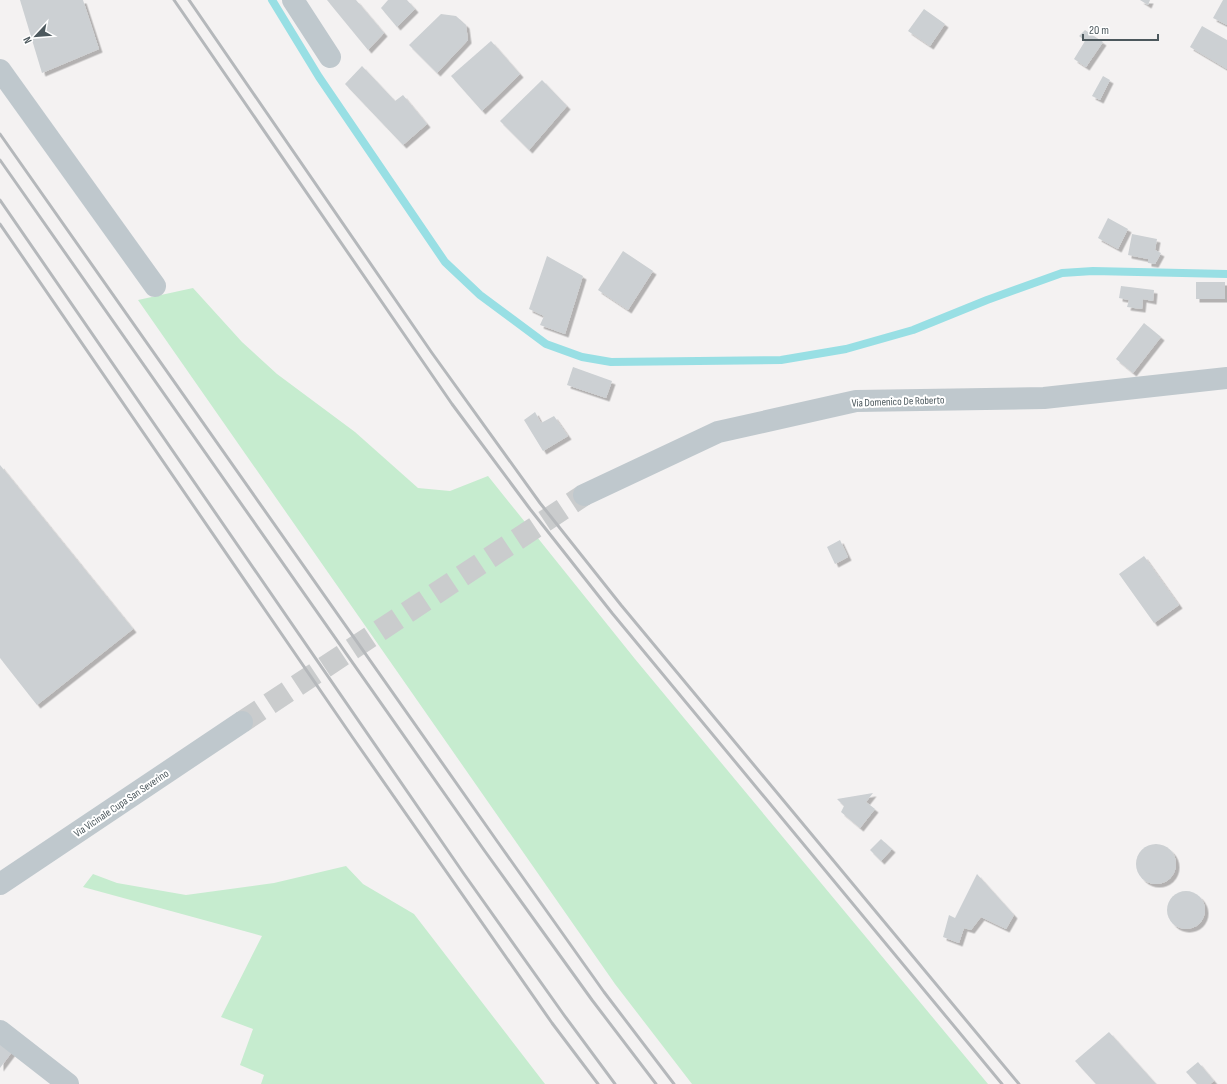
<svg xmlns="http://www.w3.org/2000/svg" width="1227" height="1084" font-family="'Sofia Sans Condensed',sans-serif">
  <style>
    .green { fill: #c6eccf }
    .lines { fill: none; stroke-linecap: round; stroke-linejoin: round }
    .stream { stroke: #98dfe4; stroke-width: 8 }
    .building { fill: #ccd0d3; filter: url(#shadow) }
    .minor-tunnel { stroke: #cacccd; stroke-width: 22; stroke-dasharray: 22 11; stroke-linecap: butt }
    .minor { stroke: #bfc8cd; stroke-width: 22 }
    .rail { stroke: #b5b8bb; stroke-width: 3 }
    .labels { text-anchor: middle; stroke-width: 4; stroke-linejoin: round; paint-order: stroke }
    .street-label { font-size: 11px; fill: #4c585d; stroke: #fff }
  </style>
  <defs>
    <filter id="shadow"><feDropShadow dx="3.5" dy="3.5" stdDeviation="0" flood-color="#0004"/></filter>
  </defs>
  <rect width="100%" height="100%" fill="#f4f2f2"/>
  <g class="green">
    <path d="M193 288 242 342 277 374 355 432 418 488 450 491 488 476 635 659 988 1084H692L615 984 138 300Z"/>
    <path d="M346 866 363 884 414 914 545 1084H261L264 1075 240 1065 253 1029 221 1017 262 936 83 887 93 874 117 883 186 895 274 883Z"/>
  </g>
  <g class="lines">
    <path class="stream" d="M272 0 319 77 445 262 480 295 546 344 582 357 611 362 781 360 846 349 913 330 987 300 1062 273 1093 271 1227 274"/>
  </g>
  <g class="building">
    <path d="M20 0H83L99 49 42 73Z"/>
    <path d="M327 0H356L384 33 368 50Z"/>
    <path d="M388 0H407L415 9 397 27 381 8Z"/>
    <path d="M1140 0H1150L1148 5Z"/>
    <path d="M1223 0H1227V25L1213 18Z"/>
    <path d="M924 9 945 24 930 46 908 31Z"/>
    <path d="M441 14 456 16 466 25 468 40 437 73 409 45Z"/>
    <path d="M1202 26 1227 40V69L1190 47Z"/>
    <path d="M1085 30 1103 42 1086 67 1074 59 1085 41 1079 36Z"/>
    <path d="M491 41 520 74 482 111 451 76Z"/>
    <path d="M362 66 395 101 403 95 427 124 403 145 345 84Z"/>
    <path d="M1103 76 1110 80 1100 100 1092 96Z"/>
    <path d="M542 80 567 106 529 150 500 121Z"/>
    <path d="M1108 218 1128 229 1118 249 1098 238Z"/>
    <path d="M1132 234 1157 239 1155 250 1161 253 1155 264 1148 263V259L1128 255Z"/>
    <path d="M623 251 653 271 628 310 598 290Z"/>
    <path d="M547 256 583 276 565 334 540 325 544 316 529 309Z"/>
    <rect x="1196" y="282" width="29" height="17"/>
    <path d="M1121 286 1154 290 1153 301 1143 299 1142 309 1127 307 1129 300 1119 298Z"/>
    <path d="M1144 323 1161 337 1133 373 1116 359Z"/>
    <path d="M573 367 612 381 606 398 567 385Z"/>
    <path d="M535 412 541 423 554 416 568 436 543 451 524 420Z"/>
    <path d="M0 465 133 629 37 705 0 658Z"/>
    <path d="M840 540 848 557 835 564 827 547Z"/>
    <path d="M1144 556 1179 605 1154 623 1119 574Z"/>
    <path d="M873 793 866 802 875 809 860 828 841 812 844 806 837 799Z"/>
    <path d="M881 839 892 849 881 861 870 850Z"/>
    <circle cx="1156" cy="864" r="20"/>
    <path d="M977 874 1014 915 1006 929 981 917 971 930 964 928 959 943 943 937 949 915 955 918Z"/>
    <circle cx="1186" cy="910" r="19"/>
    <path d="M1109 1032 1156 1084H1096L1075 1061Z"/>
    <path d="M0 1044 12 1052 0 1068Z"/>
    <path d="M1198 1062 1214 1081 1210 1084H1197L1186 1072Z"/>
  </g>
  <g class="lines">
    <path class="minor-tunnel" d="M242 722 584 495"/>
    <g class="minor">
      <path d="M293 0 330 57"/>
      <path d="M0 70 155 286"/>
      <path d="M584 495 718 432 856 401 1044 398 1227 378"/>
      <path d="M0 884 242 722"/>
      <path d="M0 1031 68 1084"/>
    </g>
    <g class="rail">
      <path d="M174 0 452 404 530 509 612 613 1002 1084"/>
      <path d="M189 0 432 353 540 503 621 605 1019 1084"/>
      <path d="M0 134 497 841 604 992 674 1084"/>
      <path d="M0 160 484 850 592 1000 656 1084"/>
      <path d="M0 200 464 874 564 1015 615 1084"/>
      <path d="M0 224 353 738 552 1023 598 1084"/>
    </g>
  </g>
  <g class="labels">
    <g class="street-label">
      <text transform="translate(898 401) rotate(-2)" y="4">Via Domenico De Roberto</text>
      <text transform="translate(121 803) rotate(-34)" y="4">Via Vicinale Cupa San Severino</text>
    </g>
  </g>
  <g transform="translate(36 36) rotate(244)" stroke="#ffffff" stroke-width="3" paint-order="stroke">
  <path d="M0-3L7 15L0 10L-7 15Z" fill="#4c585d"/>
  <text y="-6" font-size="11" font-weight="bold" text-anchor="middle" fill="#4c585d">N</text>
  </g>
  <path d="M1083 34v6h75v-6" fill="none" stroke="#4c585d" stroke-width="2"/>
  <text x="1089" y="34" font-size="12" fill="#4c585d" stroke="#ffffff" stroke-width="3" paint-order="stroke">20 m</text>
</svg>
